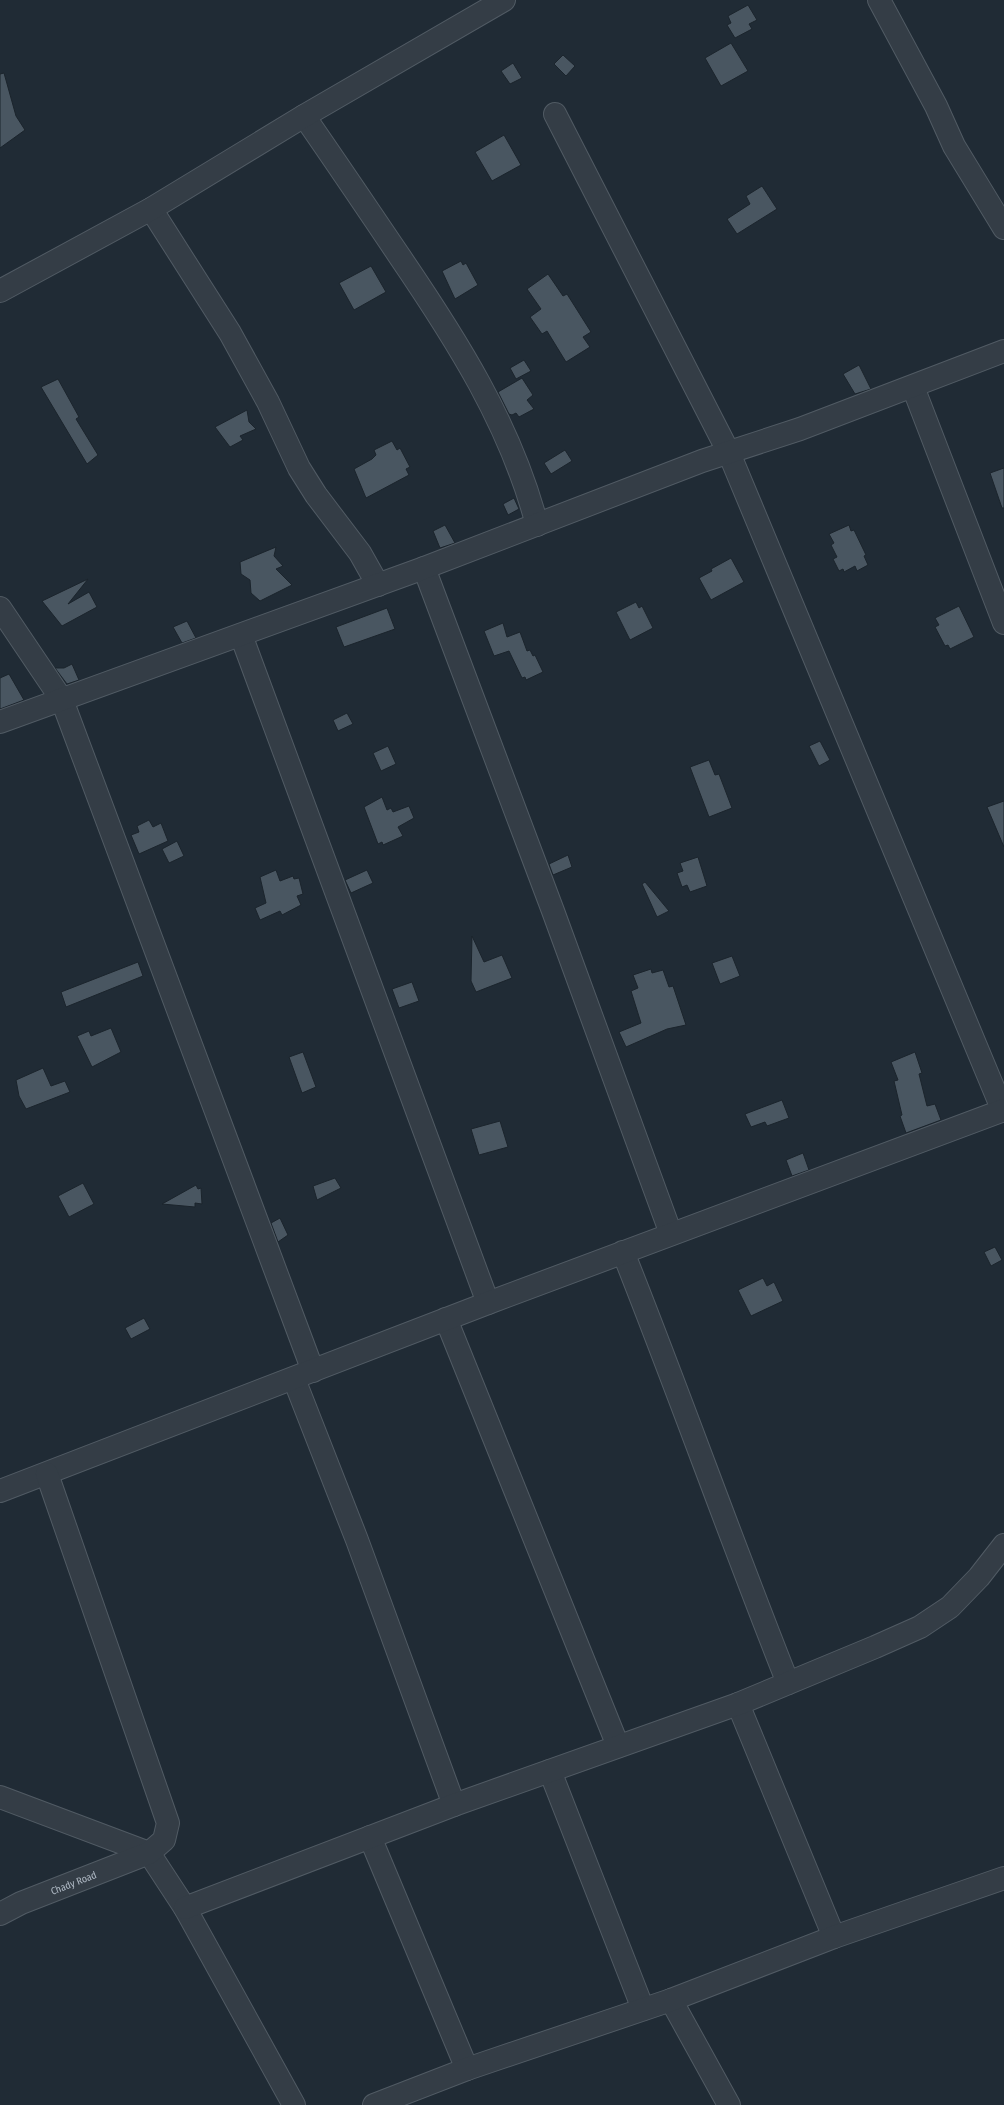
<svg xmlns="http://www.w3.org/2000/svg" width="1004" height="2105" font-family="'Fira Sans Condensed',sans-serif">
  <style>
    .building { fill: #495661; stroke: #1b242c }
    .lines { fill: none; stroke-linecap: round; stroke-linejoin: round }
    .minor-casing { stroke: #515b64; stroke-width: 24 }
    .minor { stroke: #343d46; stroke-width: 22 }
    .labels { text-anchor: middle; stroke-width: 3.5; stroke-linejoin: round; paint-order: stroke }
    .street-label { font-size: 10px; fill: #aeb8c3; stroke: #19222a }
  </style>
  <rect width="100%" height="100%" fill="#202b35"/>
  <g class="building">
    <path d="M748 5 757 20 749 24 752 29 735 38 727 25 731 23 728 16Z"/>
    <path d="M731 43 748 71 721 86 705 58Z"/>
    <path d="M563 55 575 66 566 76 554 64Z"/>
    <path d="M513 63 522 78 510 84 501 71Z"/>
    <path d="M4 73 16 116 25 130 0 148V74Z"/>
    <path d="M504 135 521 165 492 181 475 152Z"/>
    <path d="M762 186 777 209 737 234 727 219 750 204 746 196Z"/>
    <path d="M461 261 463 265 466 263 478 285 455 299 442 271Z"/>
    <path d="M371 266 386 292 354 310 339 283Z"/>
    <path d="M548 274 563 296 567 294 591 332 583 337 590 347 566 362 547 331 542 334 530 317 541 309 527 289Z"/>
    <path d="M524 360 531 371 516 379 510 368Z"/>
    <path d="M859 365 871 389 855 394 843 374Z"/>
    <path d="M522 378 533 395 527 400 534 409 519 417 516 413 512 415 509 414 498 392Z"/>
    <path d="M58 379 79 417 76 419 98 455 87 464 41 387Z"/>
    <path d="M247 410 249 422 256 429 240 436 243 440 230 447 215 427Z"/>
    <path d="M392 441 397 450 400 448 410 467 406 469 409 475 366 498 354 469 372 459 376 455 374 450Z"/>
    <path d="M565 450 572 461 551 474 544 463Z"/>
    <path d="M1004 468V508H1002L990 473Z"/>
    <path d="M514 498 519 509 508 515 503 504Z"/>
    <path d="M445 525 455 543 440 548 433 531Z"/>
    <path d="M849 525 851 531 854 530 866 555 864 556 868 565 857 571 855 566 844 572 843 569 839 571 833 559 837 557 831 545 834 543 829 534Z"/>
    <path d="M276 547 274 556 283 566 276 569 292 585 260 601 251 593 250 580 241 574 240 562Z"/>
    <path d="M731 558 744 582 711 600 699 578 712 571 711 569Z"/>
    <path d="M88 579 68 604 89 592 97 607 62 626 42 601Z"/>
    <path d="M636 602 639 608 642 606 653 628 630 640 616 612Z"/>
    <path d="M959 606 974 637 950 649 948 645 945 646 935 627 939 625 935 618Z"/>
    <path d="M387 608 395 629 344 647 336 627Z"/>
    <path d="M187 621 196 638 182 643 173 627Z"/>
    <path d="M503 623 507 637 520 632 527 651 530 650 533 656 535 655 543 672 526 680 525 677 522 678 509 651 494 656 484 631Z"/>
    <path d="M72 664 79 680 67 684 55 668H64Z"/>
    <path d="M9 674 24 700 0 709V678Z"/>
    <path d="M347 713 353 724 338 731 333 720Z"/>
    <path d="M820 741 830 760 819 766 809 746Z"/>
    <path d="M388 746 396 764 381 771 373 753Z"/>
    <path d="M709 760 715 775 719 774 732 808 709 817 690 767Z"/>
    <path d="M382 797 387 810 391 808 393 812 409 806 414 818 398 827 403 836 383 845 382 842 378 844 364 807Z"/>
    <path d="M1004 801V847L987 807Z"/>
    <path d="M149 820 153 827 161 823 168 841 139 854 131 835 139 832 137 826Z"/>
    <path d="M177 841 184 856 169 863 162 849Z"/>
    <path d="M568 855 572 867 553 875 549 864Z"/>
    <path d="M698 857 707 886 690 892 687 885 682 887 677 873 683 871 680 863Z"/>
    <path d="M276 870 280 881 293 876 294 879 299 878 303 894 297 896 301 905 282 915 280 911 260 920 255 908 266 903 260 877Z"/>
    <path d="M367 870 373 883 351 893 345 880Z"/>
    <path d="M645 882 669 911 657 917 642 884Z"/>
    <path d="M472 936 484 962 502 955 512 978 476 992 471 981Z"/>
    <path d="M732 956 740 976 720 984 712 963Z"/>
    <path d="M138 962 143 976 66 1007 61 992Z"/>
    <path d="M651 969 652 973 663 970 669 987 673 986 686 1025 667 1029 626 1047 619 1032 641 1023 631 991 638 988 633 975Z"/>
    <path d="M412 982 419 1001 399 1008 392 989Z"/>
    <path d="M111 1028 121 1052 92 1067 77 1036 89 1031 91 1036Z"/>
    <path d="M303 1052 316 1087 302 1093 289 1057Z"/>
    <path d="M915 1052 922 1073 919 1074 927 1106 935 1104 941 1120 906 1133 900 1116 902 1115 894 1081 898 1080 891 1062Z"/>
    <path d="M43 1068 51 1086 65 1081 70 1092 26 1109 19 1096 16 1080Z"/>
    <path d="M782 1100 789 1118 767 1126 765 1122 751 1127 745 1114Z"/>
    <path d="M500 1121 508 1147 479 1155 471 1129Z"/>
    <path d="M803 1153 809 1170 792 1176 786 1160Z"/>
    <path d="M335 1178 341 1188 317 1200 313 1186Z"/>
    <path d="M83 1183 94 1204 69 1217 58 1196Z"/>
    <path d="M196 1185 198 1189 201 1188 202 1204 195 1203V1207L162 1204Z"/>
    <path d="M280 1218 288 1235 278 1242 271 1223Z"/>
    <path d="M995 1247 1002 1260 991 1266 984 1252Z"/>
    <path d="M763 1278 767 1286 774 1282 783 1301 751 1316 738 1290Z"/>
    <path d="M144 1318 150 1329 131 1339 125 1328Z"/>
  </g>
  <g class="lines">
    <g class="minor-casing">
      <g id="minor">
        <path d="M879 0 936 106 954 146 1004 228"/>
        <path d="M555 114 729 453 1003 1111"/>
        <path d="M304 116C336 162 367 208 398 254 456 339 511 425 537 525"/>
        <path d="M151 209 230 333 268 402 299 468 316 495 360 553 378 585"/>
        <path d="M0 291 151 209 304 116 504 0"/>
        <path d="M913 387 1004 623"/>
        <path d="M424 568 553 911 671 1234"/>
        <path d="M0 608 62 700 313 1371"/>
        <path d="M241 635 488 1303"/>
        <path d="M0 722 424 568 702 461 800 429 1004 351"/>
        <path d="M623 1252C680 1395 731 1540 788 1683"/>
        <path d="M446 1319 618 1746"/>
        <path d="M294 1379 357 1540 454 1805"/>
        <path d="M0 1491 488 1303 1004 1110"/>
        <path d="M738 1704 834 1937"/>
        <path d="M550 1771 643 2009"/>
        <path d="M0 1797 149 1853 185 1908 294 2105"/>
        <path d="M370 1837 467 2069"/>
        <path d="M185 1908 454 1805 738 1704 875 1647 920 1627 950 1607 979 1577 1004 1545"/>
        <path id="s1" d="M0 1914 21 1903 149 1853 164 1840 168 1823 47 1474"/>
        <path d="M671 2000 729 2105"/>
        <path d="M374 2105 467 2069 671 2000 834 1937 1004 1878"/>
      </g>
    </g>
    <use href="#minor" class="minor"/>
  </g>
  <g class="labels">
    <g class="street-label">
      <text dy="4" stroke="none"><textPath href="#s1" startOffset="80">Chady Road</textPath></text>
    </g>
  </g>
</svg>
